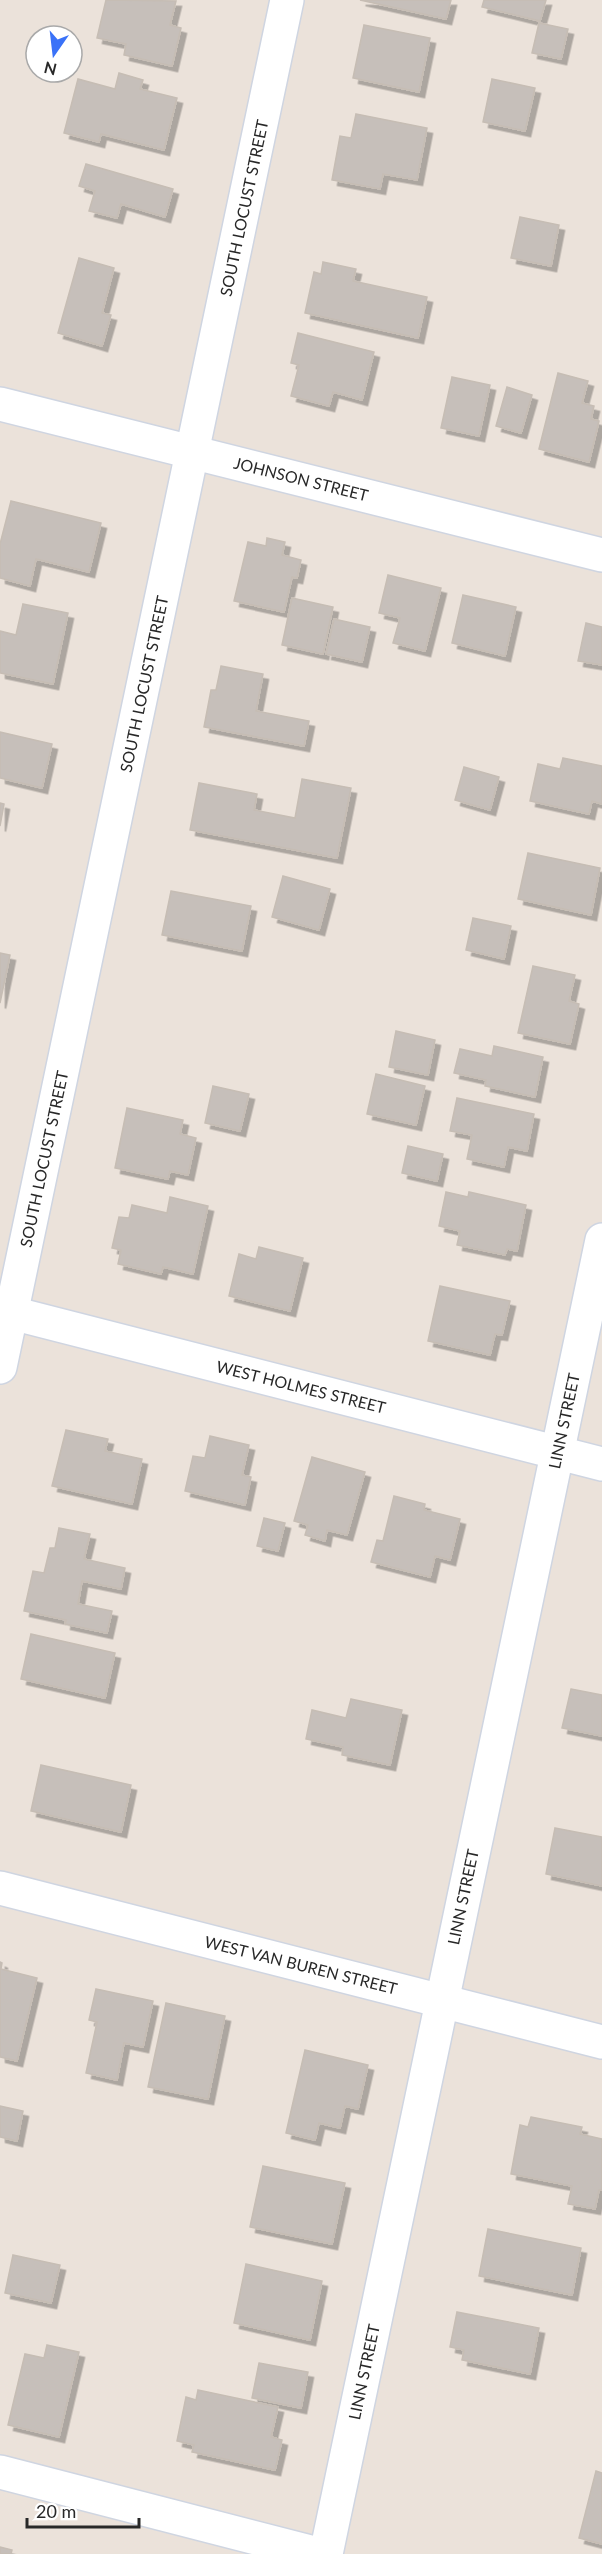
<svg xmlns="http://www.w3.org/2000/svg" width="602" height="2554" font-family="Lato,sans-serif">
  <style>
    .building { fill: #c6bfba; stroke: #c6bdb4; stroke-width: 1.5; filter: url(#shadow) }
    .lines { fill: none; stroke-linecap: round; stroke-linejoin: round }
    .minor-casing { stroke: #cfd5e1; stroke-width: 36 }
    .minor { stroke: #fff; stroke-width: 33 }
    .labels { text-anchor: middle; stroke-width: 6; stroke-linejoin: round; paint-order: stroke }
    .street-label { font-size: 16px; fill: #282828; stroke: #fff }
  </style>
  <defs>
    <filter id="shadow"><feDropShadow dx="5.5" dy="5.5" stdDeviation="0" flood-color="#0004"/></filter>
  </defs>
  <rect width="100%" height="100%" fill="#ebe2da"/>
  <g class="building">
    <path d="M106 0 176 1 170 25 181 28 172 66 124 55 126 44 97 38Z"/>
    <path d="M360 0H451L446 19Z"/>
    <path d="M484 0H546L540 21 482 7Z"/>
    <path d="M539 23 568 29 561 59 532 53Z"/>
    <path d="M364 25 430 38 419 92 353 78Z"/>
    <path d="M119 73 143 80 140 89 177 98 164 150 101 134 99 142 64 133 78 79 115 89Z"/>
    <path d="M492 79 535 88 525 131 483 122Z"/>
    <path d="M356 114 427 128 417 180 383 174 380 189 332 180 340 136 351 138Z"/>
    <path d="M86 164 173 189 165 217 121 204 117 218 89 211 95 191 79 186Z"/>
    <path d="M520 217 559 225 551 266 511 258Z"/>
    <path d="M79 258 114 268 102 313 111 315 102 346 58 333Z"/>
    <path d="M323 262 356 269 353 281 427 297 418 338 305 313 314 272 321 274Z"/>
    <path d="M298 333 374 352 362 400 333 392 329 406 291 396 299 365 291 363Z"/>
    <path d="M558 373 588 381 582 403 594 406 591 419 599 421 589 462 539 449Z"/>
    <path d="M452 377 490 385 479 436 441 428Z"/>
    <path d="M507 387 532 395 521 433 496 426Z"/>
    <path d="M11 501 101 523 89 572 36 559 30 586 0 578V544Z"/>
    <path d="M267 538 285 542 282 555 301 560 297 578 292 577 284 612 234 601 248 542 266 546Z"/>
    <path d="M388 575 441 588 425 651 393 643 400 618 379 613Z"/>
    <path d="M463 595 516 607 505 656 452 643Z"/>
    <path d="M292 598 333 607 323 654 282 645Z"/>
    <path d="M23 604 68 613 53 684 0 673V631L16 635Z"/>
    <path d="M334 619 370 627 362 662 326 654Z"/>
    <path d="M586 623 602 627V665L578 661Z"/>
    <path d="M221 666 263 674 256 711 309 721 304 746 204 727 211 690H216Z"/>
    <path d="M0 732 52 744 42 788 0 778Z"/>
    <path d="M563 758 602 766V804L592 801 589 814 530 801 538 764 560 769Z"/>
    <path d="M464 767 499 777 490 810 455 800Z"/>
    <path d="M302 779 351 788 337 858 190 830 199 783 257 794 254 810 295 818Z"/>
    <path d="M0 803 4 804 0 826Z"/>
    <path d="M528 853 600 868 591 915 518 899Z"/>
    <path d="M283 876 330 889 319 930 272 917Z"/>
    <path d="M171 891 251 906 242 951 162 935Z"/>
    <path d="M473 918 511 926 504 959 466 950Z"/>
    <path d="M0 953 10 955 0 1003Z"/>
    <path d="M533 966 575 975 569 1001 579 1004 570 1044 518 1033Z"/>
    <path d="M396 1031 435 1040 428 1075 389 1067Z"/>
    <path d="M494 1046 543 1057 535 1097 485 1086 486 1080 454 1073 460 1049 492 1056Z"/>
    <path d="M376 1074 425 1086 416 1125 367 1114Z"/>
    <path d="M213 1086 249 1094 240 1131 205 1123Z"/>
    <path d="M457 1098 534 1114 527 1151 508 1147 504 1167 467 1159 472 1135 450 1131Z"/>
    <path d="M127 1108 183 1120 180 1134 196 1138 188 1175 170 1171 168 1179 115 1168Z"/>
    <path d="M408 1146 443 1154 437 1181 402 1173Z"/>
    <path d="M446 1192 468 1197 469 1192 526 1205 517 1251 507 1249 505 1255 457 1245 460 1231 439 1226Z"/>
    <path d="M170 1197 208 1206 193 1274 163 1267 161 1274 118 1264 121 1250 112 1248 119 1217 129 1218 132 1205 167 1213Z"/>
    <path d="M259 1247 303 1258 290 1311 229 1296 239 1254 256 1259Z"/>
    <path d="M440 1286 510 1301 502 1335 495 1334 490 1355 428 1341Z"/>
    <path d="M66 1430 108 1439 105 1451 142 1459 132 1504 52 1486Z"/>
    <path d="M210 1436 249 1445 242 1475 251 1477 245 1505 185 1491 193 1456 205 1458Z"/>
    <path d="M312 1457 365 1472 347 1535 327 1530 325 1541 305 1535 308 1525 294 1521Z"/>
    <path d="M394 1496 425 1504 424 1510 460 1519 450 1560 435 1556 430 1577 371 1562 377 1540 383 1541Z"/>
    <path d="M264 1518 285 1523 278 1551 257 1546Z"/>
    <path d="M59 1528 90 1534 84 1559 125 1568 121 1589 82 1581 78 1604 112 1611 107 1633 65 1624 66 1620 24 1611 33 1571 44 1573 50 1548H55Z"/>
    <path d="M31 1634 115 1653 105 1698 21 1679Z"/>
    <path d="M571 1689 602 1695V1736L562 1728Z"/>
    <path d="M351 1699 402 1710 390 1765 342 1755 343 1747 306 1739 312 1710 346 1718Z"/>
    <path d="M41 1765 131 1785 121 1832 31 1811Z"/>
    <path d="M555 1828 602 1837V1886L546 1874Z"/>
    <path d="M0 1962 2 1963 1 1969 37 1978 17 2061 0 2057Z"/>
    <path d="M96 1989 153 2001 143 2047 124 2043 117 2080 86 2073 97 2022 89 2020Z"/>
    <path d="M166 2003 225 2016 208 2099 148 2087Z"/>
    <path d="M305 2050 368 2065 358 2109 345 2106 340 2128 319 2123 315 2140 286 2133Z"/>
    <path d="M0 2106 23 2111 17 2141 0 2137Z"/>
    <path d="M531 2117 582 2127 580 2134 602 2139V2190H599L595 2209 568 2204 572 2186 511 2174 520 2125 528 2127Z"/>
    <path d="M263 2166 345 2183 332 2244 250 2227Z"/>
    <path d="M488 2229 581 2248 572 2295 479 2276Z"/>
    <path d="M13 2255 60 2265 51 2303 5 2293Z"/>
    <path d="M246 2264 322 2281 310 2340 234 2323Z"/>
    <path d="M457 2312 539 2328 530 2374 462 2360 464 2350 450 2347Z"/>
    <path d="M47 2345 79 2352 59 2437 8 2425 25 2354 44 2358Z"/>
    <path d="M259 2363 308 2372 301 2408 252 2398Z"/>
    <path d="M198 2390 278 2407 271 2437 282 2440 275 2470 192 2452 194 2445 177 2441 186 2397 196 2400Z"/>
    <path d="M596 2471 602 2473V2544L579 2538Z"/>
    <path d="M0 2547 12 2550 11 2554H0Z"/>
  </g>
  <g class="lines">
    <g class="minor-casing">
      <g id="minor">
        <path d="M0 404 602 555"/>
        <path d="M0 1310 602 1464"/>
        <path d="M0 1367 287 0"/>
        <path d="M0 1888 602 2042"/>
        <path d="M0 2472 318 2554"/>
        <path d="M326 2554 602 1240"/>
      </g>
    </g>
    <use href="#minor" class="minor"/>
  </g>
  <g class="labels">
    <g class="street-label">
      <text transform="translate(244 208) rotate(-78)" y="6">SOUTH LOCUST STREET</text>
      <text transform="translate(301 479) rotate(14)" y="6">JOHNSON STREET</text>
      <text transform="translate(144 684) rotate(-78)" y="6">SOUTH LOCUST STREET</text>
      <text transform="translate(44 1159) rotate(-78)" y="6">SOUTH LOCUST STREET</text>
      <text transform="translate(301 1387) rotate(14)" y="6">WEST HOLMES STREET</text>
      <text transform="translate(564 1421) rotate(-78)" y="6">LINN STREET</text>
      <text transform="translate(463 1897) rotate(-78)" y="6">LINN STREET</text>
      <text transform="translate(301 1965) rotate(14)" y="6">WEST VAN BUREN STREET</text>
      <text transform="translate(364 2372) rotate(-78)" y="6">LINN STREET</text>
    </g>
  </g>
  <g transform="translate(54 54) rotate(194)"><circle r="28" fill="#ffffff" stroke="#a9a9a9" stroke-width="1.5"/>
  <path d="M0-4.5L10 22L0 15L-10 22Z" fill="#3a72f8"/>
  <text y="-9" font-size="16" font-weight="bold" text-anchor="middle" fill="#282828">N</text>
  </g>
  <path d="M27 2518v9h112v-9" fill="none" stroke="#282828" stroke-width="3"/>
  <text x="36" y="2518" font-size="18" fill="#282828" stroke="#ffffff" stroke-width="4.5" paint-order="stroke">20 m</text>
</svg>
